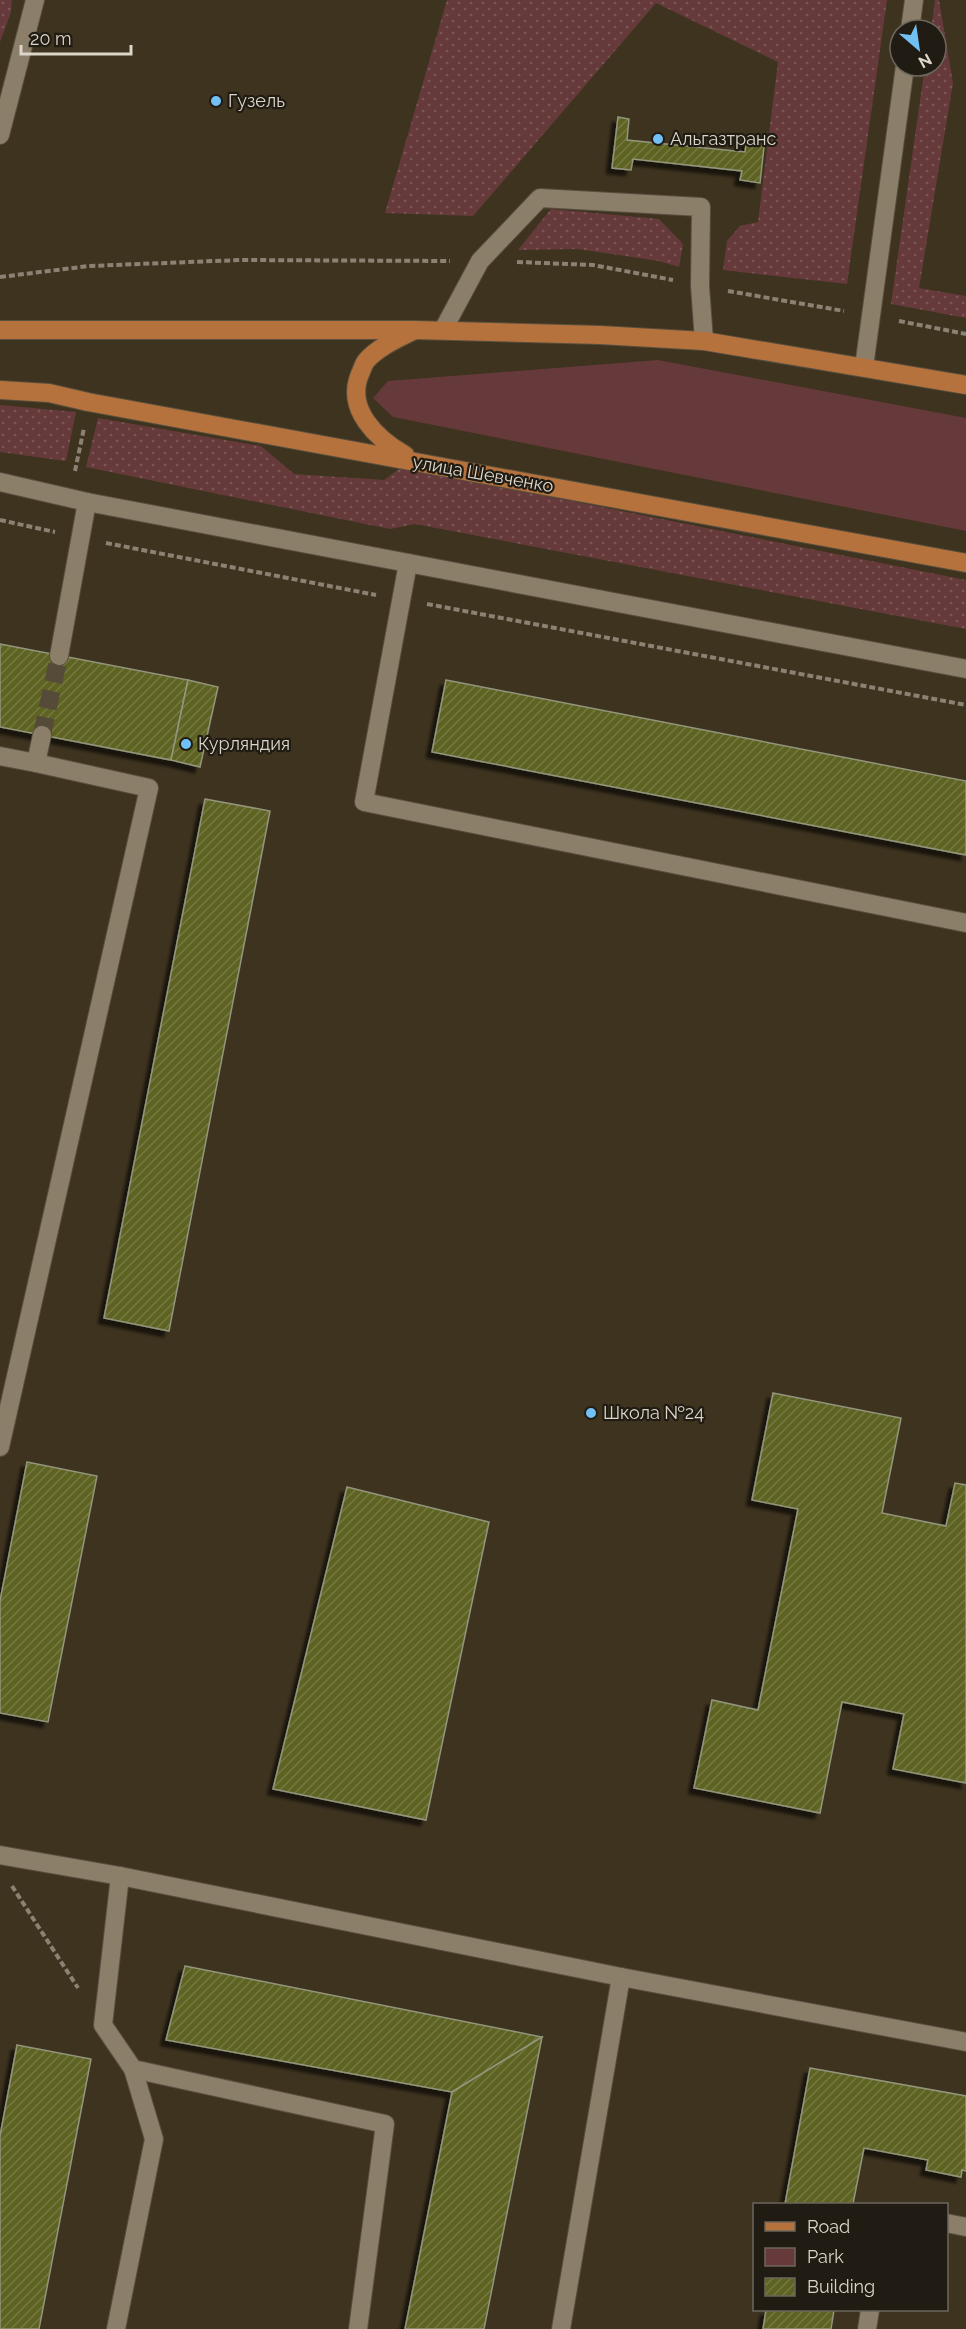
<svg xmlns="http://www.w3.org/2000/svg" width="966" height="2329" font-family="Raleway,sans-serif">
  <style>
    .grass { fill: url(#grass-dots) }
    .green { fill: #663a3b }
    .building { fill: url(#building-hatch); stroke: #93967d; stroke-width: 1.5; filter: url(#shadow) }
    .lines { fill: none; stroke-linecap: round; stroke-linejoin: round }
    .minor-tunnel { stroke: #564b39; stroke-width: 18; stroke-dasharray: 18 9; stroke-linecap: butt }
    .minor-casing { stroke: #584f3e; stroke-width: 20 }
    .major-casing { stroke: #584f3e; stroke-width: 20 }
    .path { stroke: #8b8273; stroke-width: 4; stroke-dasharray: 6 3; stroke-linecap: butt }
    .minor { stroke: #8b7f69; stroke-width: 18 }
    .major { stroke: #b6723c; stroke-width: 18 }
    .poi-dot { fill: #72c1f5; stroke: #211c13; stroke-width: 2 }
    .labels { text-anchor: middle; stroke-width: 4.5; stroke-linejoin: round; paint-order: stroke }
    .poi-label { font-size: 18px; fill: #dcd5ca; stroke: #211c13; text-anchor: start }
    .street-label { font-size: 18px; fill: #dcd5ca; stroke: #211c13 }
  </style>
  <defs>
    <pattern id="grass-dots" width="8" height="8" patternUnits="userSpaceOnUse" patternTransform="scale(1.5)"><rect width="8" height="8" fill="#663a3b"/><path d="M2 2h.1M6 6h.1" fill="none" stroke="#7b5656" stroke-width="1.8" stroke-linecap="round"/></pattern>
    <pattern id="building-hatch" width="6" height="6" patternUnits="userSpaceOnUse" patternTransform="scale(1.5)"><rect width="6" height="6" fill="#5e6323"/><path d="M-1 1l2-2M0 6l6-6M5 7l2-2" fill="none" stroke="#747842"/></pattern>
    <filter id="shadow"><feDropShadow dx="-5.5" dy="5.5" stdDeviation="1.5" flood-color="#0009"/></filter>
  </defs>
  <rect width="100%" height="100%" fill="#3e331f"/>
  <g class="grass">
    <path d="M0 0H12L11 12 0 42Z"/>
    <path d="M447 0H887L847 284 723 270 727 241 740 226 758 222 778 62 656 3 473 216 385 213Z"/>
    <path d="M935 0H939L953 83 919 288 966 296V318L891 304 925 66H936V30H931Z"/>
    <path d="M551 209 659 219 683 244 679 267 659 261 578 249 518 250Z"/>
    <path d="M0 405 76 412 66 461 0 452Z"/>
    <path d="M98 418 261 446 294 474 384 480 402 467 966 580V629L415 524 390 529 86 467Z"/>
  </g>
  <path class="green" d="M658 360 966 418V531L393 417 373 398 388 381Z"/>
  <g class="building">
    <path d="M618 117 629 119 627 140 745 152 747 137 765 138 760 183 740 180 742 171 633 159 631 170 612 168Z"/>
    <path d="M0 644 188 680 171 760 0 727Z"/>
    <path d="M188 680 218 687 200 767 171 760Z"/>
    <path d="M446 680 966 781V855L432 752Z"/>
    <path d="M205 799 270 811 169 1331 104 1318Z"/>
    <path d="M773 1393 901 1418 882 1513 946 1526 955 1483 966 1485V1783L893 1769 904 1714 842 1702 820 1813 694 1788 712 1700 758 1710 798 1509 752 1500Z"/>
    <path d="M27 1462 97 1476 48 1722 0 1713V1601Z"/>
    <path d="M347 1487 489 1522 426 1820 273 1789Z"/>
    <path d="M185 1966 542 2037 452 2092 166 2040Z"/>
    <path d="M542 2037 484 2329H405L452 2092Z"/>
    <path d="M17 2045 91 2059 39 2329H0V2136Z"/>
    <path d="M810 2068 966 2096V2171L962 2170 961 2177 926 2170 928 2160 864 2148 853 2204H785Z"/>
    <path d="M766 2310H834L831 2329H763Z"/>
  </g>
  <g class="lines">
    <path class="minor-tunnel" d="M42 735 59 656"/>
    <g class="minor-casing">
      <g id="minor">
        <path d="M910 30 914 0"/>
        <path d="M0 135 35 0"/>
        <path d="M443 330 480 261 540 198 701 207 700 286 704 341"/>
        <path d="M864 367 905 66"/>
        <path d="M0 482 87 502 966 669"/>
        <path d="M408 563 364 802 966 923"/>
        <path d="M59 656 87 502"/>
        <path d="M0 756 36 763 42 735"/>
        <path d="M0 1447 149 788 36 763"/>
        <path d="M0 1855 120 1876 621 1977 966 2042"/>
        <path d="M120 1876 103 2025 133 2069 385 2124 358 2329"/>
        <path d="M946 2223 966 2227"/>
        <path d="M116 2329 154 2139 133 2069"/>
        <path d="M561 2329 621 1977"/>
        <path d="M867 2329 870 2310"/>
      </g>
    </g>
    <g class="major-casing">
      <g id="major">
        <path d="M0 330H414L600 335 704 341 966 385"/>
        <path d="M0 390 49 393 88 402 966 563"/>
        <path d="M405 455C377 439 345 409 360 374 362 370 363 365 366 361 378 347 397 339 413 331"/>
      </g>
    </g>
    <g class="path">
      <path d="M517 262 593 265 673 280"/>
      <path d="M0 277 89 266 240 260 450 261"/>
      <path d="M728 291 844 311"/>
      <path d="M899 321 966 334"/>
      <path d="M75 471 84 428"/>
      <path d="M0 520 55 532"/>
      <path d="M106 543 376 595"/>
      <path d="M427 604 966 705"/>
      <path d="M12 1886 78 1988"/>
    </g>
    <use href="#minor" class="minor"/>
    <use href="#major" class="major"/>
  </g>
  <g class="poi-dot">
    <circle cx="216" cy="101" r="6"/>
    <circle cx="658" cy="139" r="6"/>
    <circle cx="186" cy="744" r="6"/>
    <circle cx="591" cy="1413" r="6"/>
  </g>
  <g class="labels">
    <g class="poi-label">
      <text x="228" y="107">Гузель</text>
      <text x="670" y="145">Альгазтранс</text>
      <text x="198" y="750">Курляндия</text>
      <text x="603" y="1419">Школа №24</text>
    </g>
    <g class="street-label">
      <text transform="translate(483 474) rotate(10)" y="6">улица Шевченко</text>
    </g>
  </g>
  <rect x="753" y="2203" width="195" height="108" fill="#211c13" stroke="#6c665c" stroke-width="1.5"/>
  <rect x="765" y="2222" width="30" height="9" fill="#b6723c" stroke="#6c665c" stroke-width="1.5"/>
  <text x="807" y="2233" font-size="18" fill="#dcd5ca">Road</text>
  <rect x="765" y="2248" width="30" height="18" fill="#663a3b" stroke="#6c665c" stroke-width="1.5"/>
  <text x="807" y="2263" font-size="18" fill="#dcd5ca">Park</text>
  <rect x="765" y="2278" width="30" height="18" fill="url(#building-hatch)" stroke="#6c665c" stroke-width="1.5"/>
  <text x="807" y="2293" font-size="18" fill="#dcd5ca">Building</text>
  <g transform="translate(918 48) rotate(151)"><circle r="28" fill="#211c13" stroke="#6c665c" stroke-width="1.5"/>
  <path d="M0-4.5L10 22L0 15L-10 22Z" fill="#72c1f5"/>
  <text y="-9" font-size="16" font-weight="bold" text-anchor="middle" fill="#dcd5ca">N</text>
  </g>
  <path d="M21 45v9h110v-9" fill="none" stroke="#dcd5ca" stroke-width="3"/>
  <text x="30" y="45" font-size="18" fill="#dcd5ca" stroke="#211c13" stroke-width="4.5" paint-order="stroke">20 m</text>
</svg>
